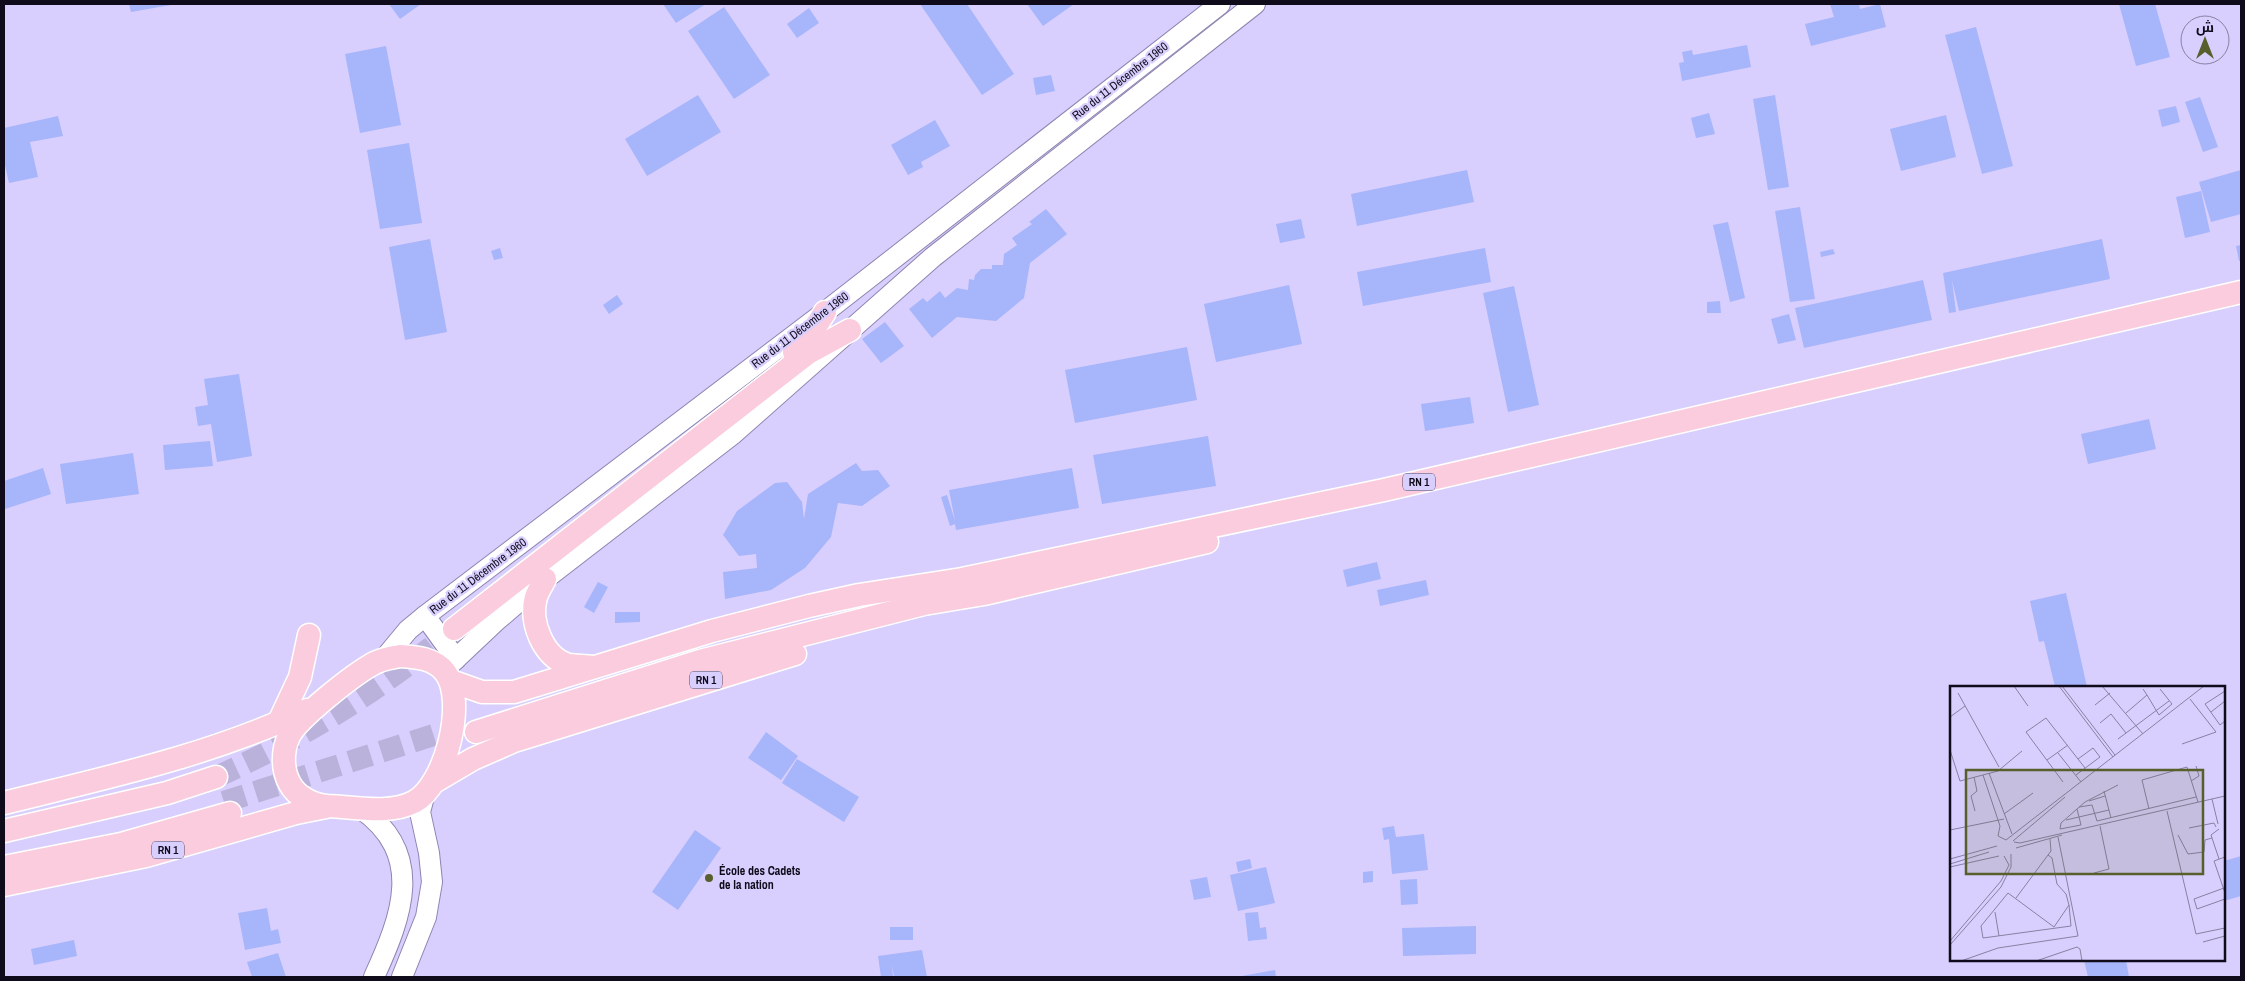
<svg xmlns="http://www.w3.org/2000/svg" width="2245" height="981" font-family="'Archivo Narrow',Cairo,sans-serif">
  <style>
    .building { fill: #a7b5fb }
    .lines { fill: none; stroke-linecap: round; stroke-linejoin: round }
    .primary-tunnel { stroke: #bbb2dc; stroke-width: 22; stroke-dasharray: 22 11; stroke-linecap: butt }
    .secondary-casing { stroke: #8f85b0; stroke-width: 22 }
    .primary-casing { stroke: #fff; stroke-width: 25 }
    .secondary { stroke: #fff; stroke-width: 20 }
    .primary { stroke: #fbccdd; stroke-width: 22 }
    .poi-dot { fill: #585e2c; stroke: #d9cffe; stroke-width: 2 }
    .labels { text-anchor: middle; stroke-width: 4.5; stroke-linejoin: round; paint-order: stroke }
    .shield { fill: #d9cffe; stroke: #4c465f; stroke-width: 1 }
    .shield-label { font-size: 11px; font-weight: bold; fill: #100b1b }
    .street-label { font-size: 12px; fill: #100b1b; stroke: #d9cffe }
    .poi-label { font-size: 12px; font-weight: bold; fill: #100b1b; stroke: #d9cffe; text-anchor: start }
    .inset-road { fill: none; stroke: #8981a3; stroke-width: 1 }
    .view { fill: #585e2c; fill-opacity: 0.15; stroke: #585e2c; stroke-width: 2.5 }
    .inset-edge { fill: none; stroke: #100b1b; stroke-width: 2.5 }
  </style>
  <rect width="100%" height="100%" fill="#d9cffe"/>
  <g class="building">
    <path d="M129 4H171V5L131 12Z"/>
    <path d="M389 4H421L400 19Z"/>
    <path d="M663 4H706L676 23Z"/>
    <path d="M920 4H967L1014 74 982 95Z"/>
    <path d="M1027 4H1074L1043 26Z"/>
    <path d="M1830 4H1859L1860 9 1880 4 1886 27 1811 46 1805 24 1834 17Z"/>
    <path d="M2119 4H2155L2170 57 2136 66Z"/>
    <path d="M724 7 770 75 734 99 688 31Z"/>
    <path d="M809 8 819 23 797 38 787 24Z"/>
    <path d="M1976 27 2013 166 1982 174 1945 35Z"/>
    <path d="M1747 45 1751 67 1682 81 1679 63 1684 62 1682 52 1692 50 1693 55Z"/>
    <path d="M386 46 401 125 360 133 345 54Z"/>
    <path d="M1051 75 1055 91 1036 95 1033 78Z"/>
    <path d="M698 95 721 132 647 176 625 139Z"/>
    <path d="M1775 95 1789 187 1768 190 1753 99Z"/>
    <path d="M2200 97 2218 147 2203 152 2185 102Z"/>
    <path d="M2176 106 2180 122 2162 127 2158 110Z"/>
    <path d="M1709 113 1715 134 1696 138 1691 118Z"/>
    <path d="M1946 115 1956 157 1901 171 1890 129Z"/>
    <path d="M58 116 63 136 30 142 38 177 9 183 4 161V128Z"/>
    <path d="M935 120 950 146 921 162 923 167 908 175 891 145Z"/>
    <path d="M409 143 422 223 380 229 367 150Z"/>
    <path d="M1467 170 1474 202 1357 226 1351 194Z"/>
    <path d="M2241 170V214L2211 222 2199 182Z"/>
    <path d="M2201 191 2210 232 2185 238 2176 197Z"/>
    <path d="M1800 207 1815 299 1790 302 1775 211Z"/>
    <path d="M1046 209 1067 234 1030 263 1024 298 996 321 957 317 932 338 909 309 923 298 927 302 940 291 945 298 957 288 968 290 969 279 974 280 975 275 981 269H992V265H1003L1004 254 1017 245 1012 238 1032 224 1029 222Z"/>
    <path d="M1301 219 1305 238 1280 243 1276 224Z"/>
    <path d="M1728 222 1745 298 1730 302 1713 225Z"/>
    <path d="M430 239 447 332 405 340 389 247Z"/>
    <path d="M2102 239 2110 279 1959 311 1952 280 1956 312 1949 313 1943 273Z"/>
    <path d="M2241 245V261H2239L2236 246Z"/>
    <path d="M500 248 503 258 494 260 491 251Z"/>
    <path d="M1485 248 1491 282 1363 306 1357 272Z"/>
    <path d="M1833 249 1835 254 1821 257 1820 252Z"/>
    <path d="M1923 280 1932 320 1804 348 1795 308Z"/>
    <path d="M1289 285 1302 344 1216 362 1204 304Z"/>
    <path d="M1514 286 1539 405 1508 412 1483 293Z"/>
    <path d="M617 295 623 304 609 314 603 305Z"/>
    <path d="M1720 301 1721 313H1707V302Z"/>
    <path d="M1789 314 1796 340 1778 344 1771 319Z"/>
    <path d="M885 322 904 346 881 363 862 339Z"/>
    <path d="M1187 347 1197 400 1075 423 1065 370Z"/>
    <path d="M239 374 252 456 217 462 211 424 198 426 195 407 208 405 204 379Z"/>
    <path d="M1470 397 1474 423 1425 431 1421 404Z"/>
    <path d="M2149 419 2156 449 2088 464 2081 434Z"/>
    <path d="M1208 436 1216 486 1102 504 1093 455Z"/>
    <path d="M210 441 213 466 165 470 163 445Z"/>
    <path d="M133 453 139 494 66 504 60 464Z"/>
    <path d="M856 463 862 471 878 470 890 486 862 506 838 503 831 537 805 568 771 590 725 599 723 572 757 568 756 554 739 556 723 535 737 511 775 483 787 482 802 502 804 519 808 494Z"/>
    <path d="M43 468 51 494 5 509 4 481Z"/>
    <path d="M1072 468 1079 508 956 530 955 524 950 526 941 497 947 495 955 521 949 490Z"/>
    <path d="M1377 562 1381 579 1347 587 1343 570Z"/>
    <path d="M1426 580 1429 595 1380 606 1377 590Z"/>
    <path d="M598 582 608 587 594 613 584 607Z"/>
    <path d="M2066 593 2087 687H2055L2044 641 2039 642 2030 601Z"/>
    <path d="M615 612H640V622L615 623Z"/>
    <path d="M766 732 798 756 781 780 748 758Z"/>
    <path d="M797 759 859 797 844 822 782 783Z"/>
    <path d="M1394 826 1396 837 1424 834 1428 870 1392 874 1389 839 1384 840 1382 828Z"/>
    <path d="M695 830 721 848 678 910 652 892Z"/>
    <path d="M2241 856V896L2224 901V861Z"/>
    <path d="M1250 859 1252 868 1238 872 1236 862Z"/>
    <path d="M1266 867 1275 903 1238 911 1230 875Z"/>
    <path d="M1373 871V882L1363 883V872Z"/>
    <path d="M1207 877 1211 897 1194 900 1190 880Z"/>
    <path d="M1417 879 1418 904 1401 905 1400 880Z"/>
    <path d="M267 908 271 931 278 929 281 943 245 950 238 913Z"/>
    <path d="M1258 912 1260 928 1266 927 1267 939 1248 941 1245 913Z"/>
    <path d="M1476 926V954L1403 956 1402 928Z"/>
    <rect x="890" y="927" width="23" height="13"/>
    <path d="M74 940 77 956 34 965 31 949Z"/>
    <path d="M922 950 927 977H894L892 965 893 977H881L878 956Z"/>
    <path d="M278 953 286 977H252L247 962Z"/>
    <path d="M2084 960H2126L2129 977H2088Z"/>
    <path d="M1275 970 1276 977H1242V976Z"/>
  </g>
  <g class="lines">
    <g class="primary-tunnel">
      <path d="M216 777C307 736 377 692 454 629"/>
      <path d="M224 802 474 722"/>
    </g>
    <g class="secondary-casing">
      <g id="secondary">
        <path d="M425 616 456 659"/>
        <path d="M384 659 408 630 425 616 825 312 1220 4"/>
        <path d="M444 670 496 621 545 579 733 434 933 257 1255 4"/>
        <path d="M360 808C426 854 402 916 374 977"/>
        <path d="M402 977 426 917 432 882 429 853 420 812 425 793"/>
      </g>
    </g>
    <g class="primary-casing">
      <g id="primary">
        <path d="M794 352 814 329 825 312"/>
        <path d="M545 579C542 585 538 591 536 597 529 621 543 658 569 665 577 666 585 666 593 667"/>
        <path d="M454 629 808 353 850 330"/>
        <path d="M400 656C416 657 434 658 445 672 467 700 446 785 414 802 388 815 355 807 328 806 313 805 297 797 290 784 282 770 282 751 289 736 298 718 352 676 371 665 380 659 390 658 400 656Z"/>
        <path d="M451 681 482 692H514L712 631 809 606 859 595 962 579 1384 490 2241 292"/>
        <path d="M278 724 300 677 309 635"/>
        <path d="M476 732 700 661 924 604 984 594 1207 542"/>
        <path d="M434 782 473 759 514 741 795 654"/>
        <path d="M4 803C109 777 208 756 307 710"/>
        <path d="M4 831 167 793 216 777"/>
        <path d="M4 867 121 844 230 813"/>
        <path d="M4 885 146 856 296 813 326 807"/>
      </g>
    </g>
    <use href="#secondary" class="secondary"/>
    <use href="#primary" class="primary"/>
  </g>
  <circle class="poi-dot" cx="709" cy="878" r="5"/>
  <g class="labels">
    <g class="shield">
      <rect x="1403" y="473.5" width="32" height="17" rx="4"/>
      <rect x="690" y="671.5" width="32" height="17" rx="4"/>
      <rect x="152" y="841.5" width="32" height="17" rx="4"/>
    </g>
    <g class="shield-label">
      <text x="1419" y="486">RN 1</text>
      <text x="706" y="684">RN 1</text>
      <text x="168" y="854">RN 1</text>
    </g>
    <g class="street-label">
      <text transform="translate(1120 81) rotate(-38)" y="4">Rue du 11 Décembre 1960</text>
      <text transform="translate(800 330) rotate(-37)" y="4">Rue du 11 Décembre 1960</text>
      <text transform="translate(478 576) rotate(-37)" y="4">Rue du 11 Décembre 1960</text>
    </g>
    <g class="poi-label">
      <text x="719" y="875">École des Cadets<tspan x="719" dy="14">de la nation</tspan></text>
    </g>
  </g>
  <g transform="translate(1950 686)">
    <rect width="275" height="275" fill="#d9cffe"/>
    <path class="inset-road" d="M64 0 78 20M109 0 163 71M112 0 165 69M152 0 193 48M275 5 255 18 270 39 275 35M8 7 49 81M197 9 209 29 222 18 210 3M145 19 160 7M261 26 275 15M176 27 197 9 193 3M0 31 15 20M150 37 161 28 176 47M168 53 219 15M232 58 266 46 240 13M0 64 10 95 48 85 72 65M108 67 131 96M97 74 118 59M39 87 62 148M33 89 50 140 48 150 56 154M126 89 150 71 143 62 128 73M24 91 27 105 21 110 25 125M241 95 249 90 246 80M113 96 76 46 96 32 135 82M154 105 161 132M262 113 268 138M139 115 155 110M129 121 142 119 147 135 246 111M127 123 131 139 110 143 111 137 135 116 168 99M199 123 192 94 237 81 248 116M217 125 246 248 275 242M54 128 83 107M116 134 159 124M239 142 264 137 266 141M269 143 261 149 269 173M0 144 54 133M228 149 238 168 254 166 255 154 262 152M56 154 254 0M63 155 115 111M64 156 70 157 275 110M66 162 112 149M98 169 102 172 107 198 116 208 119 219 104 241M275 171 264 175 275 207M0 173 47 160M0 178 39 166M0 181 49 170M144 187 159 183 150 140M66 212 101 165 100 153M244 213 247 223 275 213M244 213 274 202M45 226 49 250M104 241 58 207 31 240 33 252 121 240 119 219M0 255 51 195 59 179 54 170M253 256 275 250M0 259 51 201 61 181V168M11 275 48 262 128 250 108 151M86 275 127 261 130 263 132 275"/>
    <path class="view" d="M16 84H253V188H16Z"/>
    <rect width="275" height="275" class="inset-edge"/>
  </g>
  <rect width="2245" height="981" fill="none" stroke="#100b1b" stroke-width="10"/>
  <g transform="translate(2205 40)"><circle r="24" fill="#d9cffe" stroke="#8981a3"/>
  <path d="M0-4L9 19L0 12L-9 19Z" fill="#585e2c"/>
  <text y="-8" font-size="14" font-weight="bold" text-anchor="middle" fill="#100b1b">ش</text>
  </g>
</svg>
